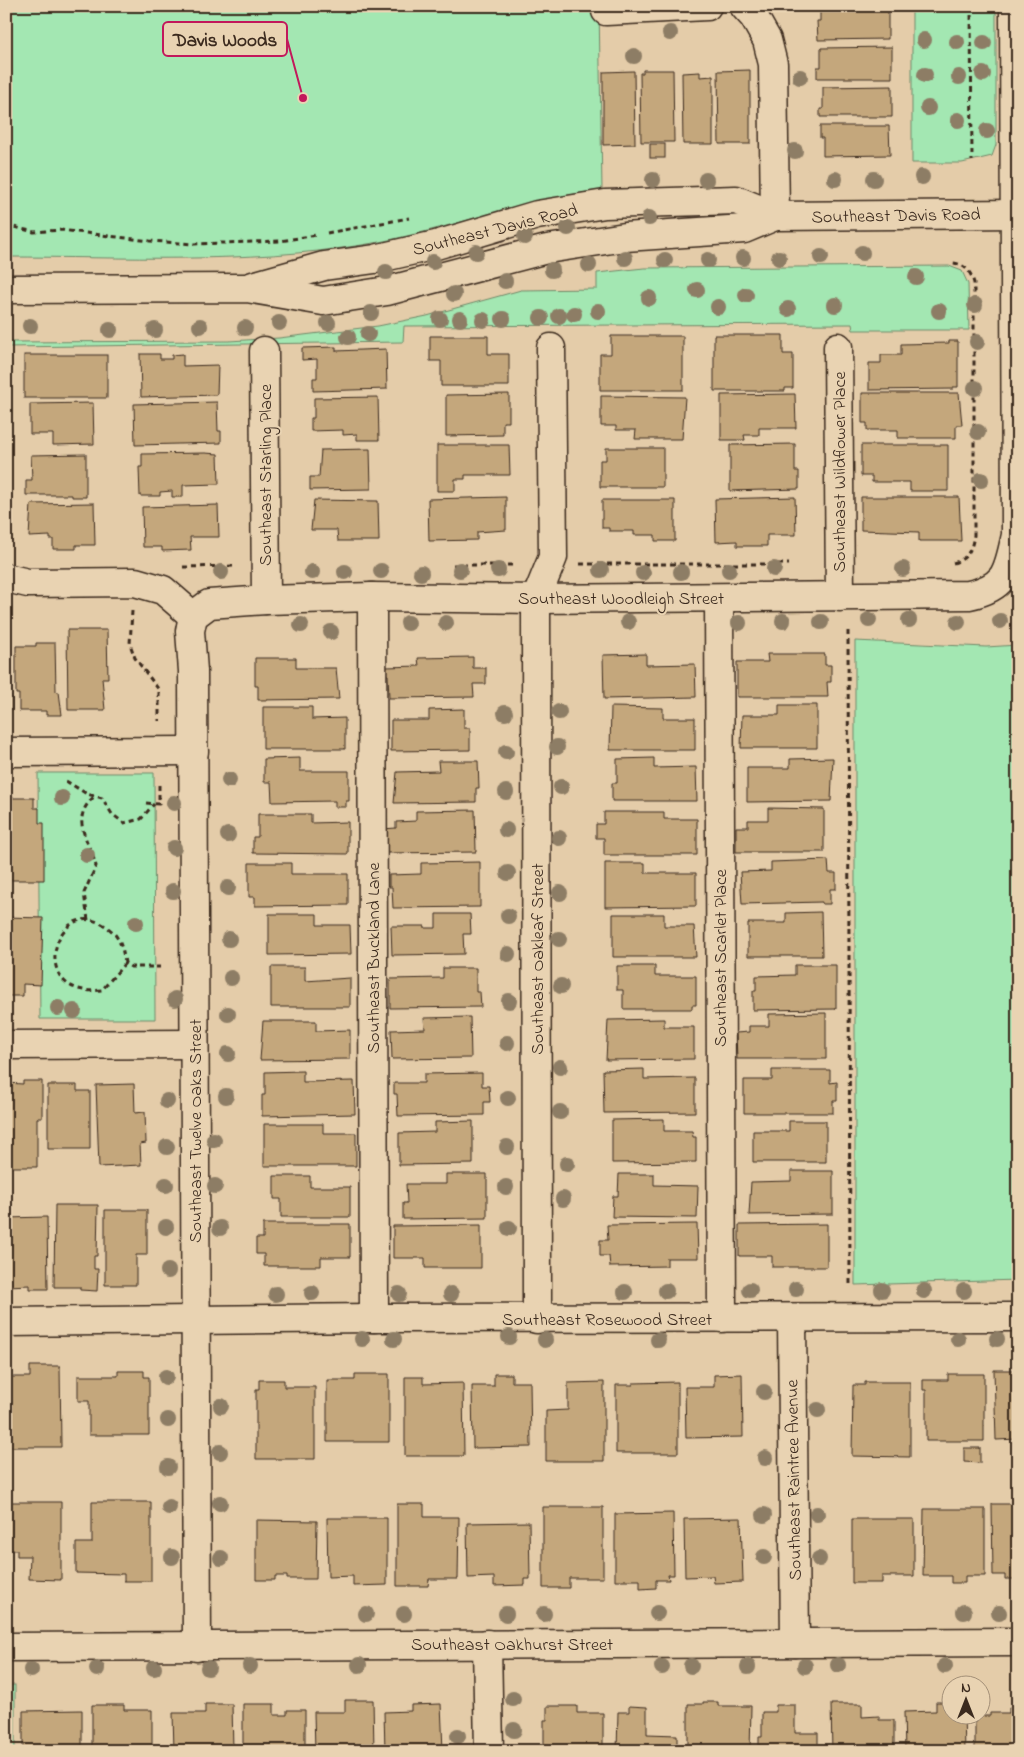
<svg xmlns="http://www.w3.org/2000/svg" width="1024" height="1757" font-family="'Indie Flower',sans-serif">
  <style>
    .green { fill: #a3e7b2; stroke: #6f8868 }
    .building { fill: #c4a77c; stroke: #3b2a1e }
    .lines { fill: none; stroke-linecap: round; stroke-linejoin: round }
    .minor-casing { stroke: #3b2a1e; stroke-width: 31 }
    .path { stroke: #3b2a1e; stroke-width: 3; stroke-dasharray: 5 4; stroke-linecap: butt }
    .minor { stroke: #e9d3b2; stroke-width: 28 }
    .tree { fill: #8d7d65 }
    .labels { text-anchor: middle; stroke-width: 4; stroke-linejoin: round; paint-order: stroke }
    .street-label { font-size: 18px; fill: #3b2a1e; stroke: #e9d3b2 }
    .leader { fill: none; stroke: #c2185b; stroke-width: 2 }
    .callout-dot { fill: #c2185b; stroke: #e9d3b2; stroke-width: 2 }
    .callout { fill: #e9d3b2; stroke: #c2185b; stroke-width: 2 }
    .callout-label { font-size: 19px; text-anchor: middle; font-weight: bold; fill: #3b2a1e }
  </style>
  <rect width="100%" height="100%" fill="#e4cca9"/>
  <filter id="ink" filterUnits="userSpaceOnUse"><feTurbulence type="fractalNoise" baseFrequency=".02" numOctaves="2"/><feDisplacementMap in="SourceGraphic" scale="10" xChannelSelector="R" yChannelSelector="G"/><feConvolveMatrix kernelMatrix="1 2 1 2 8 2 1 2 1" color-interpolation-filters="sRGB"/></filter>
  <g filter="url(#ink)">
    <g class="green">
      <path d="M6 6H599L602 190C520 200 443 232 362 245 245 264 124 257 6 257Z"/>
      <path d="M912 6H996V145L992 156 962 163H912Z"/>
      <path d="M949 266 962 271 968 284 969 330H853L852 324 404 326 403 342 6 347V342L229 341 279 338 378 326 427 316 521 290 597 289V273L644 268Z"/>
      <path d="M855 641 986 647 1018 645V1280L855 1285Z"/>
      <path d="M38 773H154L155 1019H40Z"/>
      <rect x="6" y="1685" width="9" height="66"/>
    </g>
    <g class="building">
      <path d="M820 9H888V39L818 40 817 21H820Z"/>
      <path d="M892 47V78H817V67H821V48Z"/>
      <path d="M643 70H673L674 142H641L640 73H643Z"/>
      <path d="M750 70V144H719L718 71Z"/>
      <path d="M634 71 635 144 603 145V72Z"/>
      <path d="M700 72V77L713 76V144H683L682 73Z"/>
      <path d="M892 86V117H820V109H823V87Z"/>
      <path d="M820 126H889L890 155 823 156V138H820Z"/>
      <rect x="650" y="144" width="15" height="14"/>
      <path d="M714 335H783V354H793V388H785V391H714Z"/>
      <path d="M430 336H488V354H509V386H441V361H430Z"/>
      <path d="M611 336H683V390H600V354H611Z"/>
      <path d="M949 341H958V387H953V389L869 390V363H881V355H901V344L949 343Z"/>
      <path d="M336 347V351L386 349 387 389 313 391V378H317V359L302 360V348Z"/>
      <path d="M140 354H160V359H172V355L183 354V366L218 365 217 395 141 397Z"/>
      <rect x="24" y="355" width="83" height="43"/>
      <path d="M862 393H959L962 425H956V438H898V430H867V423H862Z"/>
      <path d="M509 394V422H503V435L446 436V395Z"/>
      <path d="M795 394 796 428H759V435H744L745 440H721V395Z"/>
      <path d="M601 396 685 397 682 439H635L636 430H616V426H601Z"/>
      <path d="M378 397 379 440H357V434L343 435V430L311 431V418H314V398Z"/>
      <path d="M217 402 218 431H221V443L135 445 134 404Z"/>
      <path d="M93 403 94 444 53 445V434H30V404Z"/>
      <path d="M795 444V471H799V489L730 491V445Z"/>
      <path d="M437 445H509L510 475H465V479H455V491H437Z"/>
      <path d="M861 445H948V491H910V482H872V476H861Z"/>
      <path d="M606 448H663V487H600V460H606Z"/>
      <path d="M370 449 371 489 310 490V477H319L321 450Z"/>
      <path d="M205 453 218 454 219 484 183 485V497H172V491L160 492V496H140L139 467H142V454Z"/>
      <path d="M86 454V497H72V495H26V480H32L31 455Z"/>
      <path d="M506 497V530L477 532V540L429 541 428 499Z"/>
      <path d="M795 497 796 535H767V546H737V541L716 542 715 499Z"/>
      <path d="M861 497H959L961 541H919V532L861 530Z"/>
      <path d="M314 500 378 501 379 541H338L337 530H311Z"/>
      <path d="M602 500H675V541H655V535H634V531H609V528H602Z"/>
      <path d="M94 503 95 545H76V549H53V539H50V536L29 537 31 504Z"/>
      <path d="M218 505 219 537H190L191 550 162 551V547H143L142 507Z"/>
      <path d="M67 630H107L108 678H102L105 710H68Z"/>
      <path d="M6 636H8V695H11V710H6Z"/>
      <path d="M36 643H55L56 692H59L62 715H46V711H19V694H16V646H36Z"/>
      <path d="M646 654V665L695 664 696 697 604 699 603 655Z"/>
      <path d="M767 654H825V665H831V682H827L828 697H737V662H768Z"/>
      <path d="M473 657V668H486V684H473L474 697 389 698 388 675H386V667L419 666 418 658Z"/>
      <path d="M255 658H296V668H336L339 699 258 700V686H255Z"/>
      <path d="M779 705H817V748H741L742 715H779Z"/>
      <path d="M263 707H312V719L345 718V749H263Z"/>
      <path d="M611 707 663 708V718H695V750H610Z"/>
      <path d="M464 709V728H470V750L391 751V720H429V710Z"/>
      <path d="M300 758V771H349V801H346V807H335V801L272 802 271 782H264V759Z"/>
      <path d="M654 758V768L696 767 697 801H612V783H617V759Z"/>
      <path d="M833 758 831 801 747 802V768H790V759Z"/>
      <path d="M438 761H478L479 788H476V802L394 803 397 772 439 771Z"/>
      <path d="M6 798H34V808H39V823H44V880H6Z"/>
      <path d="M768 808 824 809V852H736V827H748V820H768Z"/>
      <path d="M475 810 476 852 384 853 383 829 396 828V822L416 821V811Z"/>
      <path d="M604 812H664V819H697V855H604V838H596V824H604Z"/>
      <path d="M258 814H311V823L348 822V854L253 853V837H258Z"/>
      <path d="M828 860 829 873H836V889H830V904H822V902L742 904 740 872 771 871V862Z"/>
      <path d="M480 862V907L393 908 392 887H389V875L421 874V863Z"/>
      <path d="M249 863H291V874H348V905L255 906V897H249Z"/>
      <path d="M605 863H645V873H696V906L605 907Z"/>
      <path d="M821 912 822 956H748V923H786V913Z"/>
      <path d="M269 914H317V925H350L351 954 269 955Z"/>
      <path d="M436 914H470L471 934H463L464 954 392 955 391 926H425V928H436Z"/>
      <path d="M613 914H664V926H694L696 957H613Z"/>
      <path d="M6 917 43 918 41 985 23 984V996H6Z"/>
      <path d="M795 965H836V1009L753 1010V991H756V976L795 975Z"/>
      <path d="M617 966H655V976H696V1005H692V1009H623V990H617Z"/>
      <path d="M271 967H305V981L350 978V1007H271Z"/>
      <path d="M443 968H476V992H480L481 1007 390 1008V979L443 978Z"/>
      <path d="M826 1013V1059H737L736 1033 749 1032V1026H769V1014Z"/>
      <path d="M470 1017 471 1058 392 1059 391 1030 425 1029 424 1018Z"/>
      <path d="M664 1019V1027H694V1059L606 1060 608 1020Z"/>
      <path d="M263 1021H316V1031L350 1030V1059L260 1060Z"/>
      <path d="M644 1069V1079L695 1078V1112L604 1113 603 1070Z"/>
      <path d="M772 1070H830V1083L837 1082V1101H833V1113H744V1080H772Z"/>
      <path d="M303 1071V1082L354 1081 355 1114 262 1116V1095H265V1072Z"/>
      <path d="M482 1073V1086H489L490 1102H484V1115L398 1116 397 1094H394V1083H424V1074Z"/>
      <path d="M23 1081H42V1118H37V1167H6V1083L23 1084Z"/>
      <path d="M134 1084 135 1113 145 1112 146 1143 140 1144 141 1165 99 1167 96 1085Z"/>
      <path d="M48 1085H77V1091H90V1149H48Z"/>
      <path d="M664 1119V1131H692L693 1137H696V1162L612 1163V1120Z"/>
      <path d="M473 1121V1164L399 1165V1133L435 1132V1122Z"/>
      <path d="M789 1121H826V1162H753V1131H789Z"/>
      <path d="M264 1124H323V1133H356V1166H264Z"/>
      <path d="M791 1171H833V1214L749 1215 751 1182 791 1181Z"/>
      <path d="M446 1174H487V1218L403 1219V1203H407L406 1184H446Z"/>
      <path d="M619 1174H654V1185L698 1186 697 1218 612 1217 613 1196H618Z"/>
      <path d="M274 1176H310V1187H350V1217H281V1199H274Z"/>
      <path d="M55 1205H98L97 1256H94V1269H98L97 1291 80 1290V1287H54Z"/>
      <path d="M105 1210H147V1255H136V1285H105Z"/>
      <path d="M47 1217 48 1289H30V1285L7 1286 6 1218Z"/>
      <path d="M263 1224H350V1257H321V1266H264V1254H256V1238H263Z"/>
      <path d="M697 1224 698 1258H667V1266L610 1267 609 1256H600V1240H608L607 1225Z"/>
      <path d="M827 1224V1267H772V1256H739V1225Z"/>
      <path d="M481 1225V1268H425V1258H393V1226Z"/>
      <path d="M30 1366H60L61 1447H6V1377H30Z"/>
      <path d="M994 1370H1018V1439L996 1440Z"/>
      <path d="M118 1371H144V1377H149V1435H89V1401H78V1376H118Z"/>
      <path d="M355 1374H389V1442H327V1380H355Z"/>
      <path d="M494 1374H512V1382H530L531 1447 473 1448 472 1386H494Z"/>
      <path d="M742 1374 743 1437 686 1438 685 1387H714V1375Z"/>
      <path d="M948 1374H984V1441H926V1390H923V1380H948Z"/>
      <path d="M405 1377H423V1384L463 1383 464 1456H405Z"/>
      <path d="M259 1380H284V1387H315V1459H256V1389H259Z"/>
      <path d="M604 1382V1461H546V1411L568 1410V1383Z"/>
      <path d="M678 1382V1453H616V1385H633V1383Z"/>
      <path d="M865 1382H910V1457L852 1456 853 1385H865Z"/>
      <path d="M964 1448H980V1463L964 1462Z"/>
      <path d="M6 1502H61V1580L29 1579 30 1556H17V1550H6Z"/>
      <path d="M92 1502H151V1581H124V1574L76 1573V1543H92Z"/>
      <path d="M397 1504H424V1517H459L458 1579H429L428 1586H397Z"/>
      <path d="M992 1504H1018V1579H1005V1575H993Z"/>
      <path d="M543 1507H603V1578H569V1588H543Z"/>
      <path d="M924 1509H985V1576H965V1583H951V1576H923Z"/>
      <path d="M673 1513 674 1575H668L669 1580H656V1588L640 1589V1580H615V1514Z"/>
      <path d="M327 1518H387V1585L353 1586V1576L328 1577Z"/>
      <path d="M741 1518 743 1582 714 1583 713 1576 685 1577 684 1519Z"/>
      <path d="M852 1519H914V1576H882V1583H852Z"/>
      <path d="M256 1520 317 1521 316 1579H287V1576H275V1580H256Z"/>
      <path d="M529 1522 530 1579H525V1585L494 1586V1577L468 1578 467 1523Z"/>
      <path d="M345 1700H373L374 1751H315L314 1712H345Z"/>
      <path d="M703 1702H718V1706H751L750 1751H688V1704H703Z"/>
      <path d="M936 1702H952V1714H964L965 1751H905L904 1712 936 1711Z"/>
      <path d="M205 1704H232L233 1751H174L173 1713H205Z"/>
      <path d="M243 1704H274V1715H287V1710H305V1751H243Z"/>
      <path d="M441 1704 443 1751H385L384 1712 411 1711V1705Z"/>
      <path d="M831 1704H862V1717L879 1716V1720H894V1751H832Z"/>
      <path d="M92 1705H124V1710H152V1751H92Z"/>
      <path d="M776 1705H795V1733H818V1751H759V1737H762V1712H776Z"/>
      <path d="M547 1706H577V1713H603V1751H544V1720H547Z"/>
      <path d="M629 1706 647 1707V1734L677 1735V1751H617L618 1712H629Z"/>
      <path d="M1009 1708H1018V1751H975V1716H990V1713H1009Z"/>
      <path d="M82 1710V1751H23V1711Z"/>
    </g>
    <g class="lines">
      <g class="minor-casing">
        <g id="minor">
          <path d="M744 6 754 17 767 40 773 64 775 216"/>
          <path d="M606 11 707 6"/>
          <path d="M253 286 324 266 375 259 436 245 537 215 605 204 736 200 775 216"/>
          <path d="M6 289 247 288 323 301 387 291 547 249 625 237 744 229 775 216 1018 214"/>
          <path d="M838 347 840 597"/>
          <path d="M264 351 266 600"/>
          <path d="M6 578 28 583 135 582 163 590 193 616"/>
          <path d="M372 597 374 1318"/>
          <path d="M719 598 722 1318"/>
          <path d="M193 616 209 604 266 600 372 597 536 599 969 595C1008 587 1008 569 1016 535L1014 6"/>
          <path d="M193 616 190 631 193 671 197 1647"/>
          <path d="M6 752 194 751"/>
          <path d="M6 1045 194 1044"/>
          <path d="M792 1318 795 1643"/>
          <path d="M537 1319 536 599 553 557 551 348"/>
          <path d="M6 1322 374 1318 1018 1317"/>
          <path d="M487 1644 489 1751"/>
          <path d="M6 1647 1018 1642"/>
        </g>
      </g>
      <g class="path">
        <path d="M971 6 972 161"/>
        <path d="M6 225 34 232 61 230 150 241 194 244 280 241 316 235"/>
        <path d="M327 233 409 218"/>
        <path d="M953 563C968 559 972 549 974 535V283C971 272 965 264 953 263"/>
        <path d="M580 564H789"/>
        <path d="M453 565H516"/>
        <path d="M183 567 237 566"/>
        <path d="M132 611 130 644 135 658 159 690V721"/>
        <path d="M848 631 850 1287"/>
        <path d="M66 781 87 794 102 798 112 814 124 823 141 819 154 804"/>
        <path d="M146 803 159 804V782"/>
        <path d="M88 920 84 893 96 866C89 840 69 819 94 797"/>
        <path d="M125 963 102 990C28 1000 52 900 100 923 118 932 122 944 125 963L131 967H160"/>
      </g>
      <use href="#minor" class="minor"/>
    </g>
    <g class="tree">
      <circle cx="670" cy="33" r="8"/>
      <circle cx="924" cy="40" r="8"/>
      <circle cx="957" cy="42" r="8"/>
      <circle cx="984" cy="43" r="8"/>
      <circle cx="634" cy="56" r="8"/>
      <circle cx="983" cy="74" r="8"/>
      <circle cx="925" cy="75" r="8"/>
      <circle cx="800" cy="77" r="8"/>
      <circle cx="959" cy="77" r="8"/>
      <circle cx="928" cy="108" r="8"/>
      <circle cx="958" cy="120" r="8"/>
      <circle cx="987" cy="131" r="8"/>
      <circle cx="795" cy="151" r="8"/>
      <circle cx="922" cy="177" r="8"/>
      <circle cx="835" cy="179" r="8"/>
      <circle cx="874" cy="179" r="8"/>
      <circle cx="653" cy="180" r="8"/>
      <circle cx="706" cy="180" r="8"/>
      <circle cx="649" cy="218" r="8"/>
      <circle cx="568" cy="228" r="8"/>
      <circle cx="525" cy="237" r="8"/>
      <circle cx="476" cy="252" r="8"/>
      <circle cx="862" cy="253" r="8"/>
      <circle cx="821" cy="257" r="8"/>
      <circle cx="625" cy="258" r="8"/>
      <circle cx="743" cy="258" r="8"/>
      <circle cx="779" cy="258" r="8"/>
      <circle cx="665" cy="260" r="8"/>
      <circle cx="708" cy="260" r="8"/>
      <circle cx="433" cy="262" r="8"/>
      <circle cx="589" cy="265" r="8"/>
      <circle cx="552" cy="270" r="8"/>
      <circle cx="386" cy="272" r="8"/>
      <circle cx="916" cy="277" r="8"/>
      <circle cx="505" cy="281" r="8"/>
      <circle cx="697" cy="290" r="8"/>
      <circle cx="454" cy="294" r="8"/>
      <circle cx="746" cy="295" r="8"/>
      <circle cx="649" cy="298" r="8"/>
      <circle cx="835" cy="305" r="8"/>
      <circle cx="975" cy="305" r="8"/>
      <circle cx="718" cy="307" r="8"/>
      <circle cx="788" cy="309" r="8"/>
      <circle cx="598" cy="311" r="8"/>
      <circle cx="939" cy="311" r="8"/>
      <circle cx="371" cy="313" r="8"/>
      <circle cx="574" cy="314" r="8"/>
      <circle cx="559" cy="316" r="8"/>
      <circle cx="541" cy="318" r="8"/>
      <circle cx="440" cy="319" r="8"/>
      <circle cx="460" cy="319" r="8"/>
      <circle cx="503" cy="319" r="8"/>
      <circle cx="483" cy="320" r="8"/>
      <circle cx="279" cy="323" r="8"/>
      <circle cx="328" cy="323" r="8"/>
      <circle cx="30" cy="326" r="8"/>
      <circle cx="200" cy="326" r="8"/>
      <circle cx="245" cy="328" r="8"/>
      <circle cx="110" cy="330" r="8"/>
      <circle cx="155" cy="330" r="8"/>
      <circle cx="368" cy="334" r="8"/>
      <circle cx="348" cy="337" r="8"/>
      <circle cx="977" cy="342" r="8"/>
      <circle cx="975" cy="388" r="8"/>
      <circle cx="978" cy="432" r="8"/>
      <circle cx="981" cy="480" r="8"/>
      <circle cx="774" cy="569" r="8"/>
      <circle cx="903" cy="569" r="8"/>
      <circle cx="460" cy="570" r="8"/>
      <circle cx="498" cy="570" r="8"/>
      <circle cx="601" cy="570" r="8"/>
      <circle cx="729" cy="570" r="8"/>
      <circle cx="381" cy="571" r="8"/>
      <circle cx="221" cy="572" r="8"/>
      <circle cx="312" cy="572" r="8"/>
      <circle cx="345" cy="572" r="8"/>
      <circle cx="681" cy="572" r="8"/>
      <circle cx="421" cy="573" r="8"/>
      <circle cx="643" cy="573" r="8"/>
      <circle cx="869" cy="620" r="8"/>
      <circle cx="909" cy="620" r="8"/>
      <circle cx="783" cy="621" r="8"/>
      <circle cx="1000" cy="621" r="8"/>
      <circle cx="628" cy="622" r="8"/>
      <circle cx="821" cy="622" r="8"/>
      <circle cx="958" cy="622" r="8"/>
      <circle cx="408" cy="623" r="8"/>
      <circle cx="446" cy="623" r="8"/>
      <circle cx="739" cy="623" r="8"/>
      <circle cx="301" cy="625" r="8"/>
      <circle cx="331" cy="632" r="8"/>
      <circle cx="559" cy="712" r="8"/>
      <circle cx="505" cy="713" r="8"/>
      <circle cx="557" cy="747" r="8"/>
      <circle cx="506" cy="752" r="8"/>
      <circle cx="229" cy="780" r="8"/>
      <circle cx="561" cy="787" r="8"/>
      <circle cx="506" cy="792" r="8"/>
      <circle cx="62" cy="798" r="8"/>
      <circle cx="174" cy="803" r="8"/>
      <circle cx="506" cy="830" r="8"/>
      <circle cx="228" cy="835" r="8"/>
      <circle cx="559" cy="838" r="8"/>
      <circle cx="174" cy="848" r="8"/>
      <circle cx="87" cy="855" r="8"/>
      <circle cx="508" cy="873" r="8"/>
      <circle cx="228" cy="888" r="8"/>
      <circle cx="173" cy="891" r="8"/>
      <circle cx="560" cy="893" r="8"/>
      <circle cx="508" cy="916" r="8"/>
      <circle cx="136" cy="923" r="8"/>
      <circle cx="229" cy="939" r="8"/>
      <circle cx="559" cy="939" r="8"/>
      <circle cx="508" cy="954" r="8"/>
      <circle cx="231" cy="978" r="8"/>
      <circle cx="561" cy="986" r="8"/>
      <circle cx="175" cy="999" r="8"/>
      <circle cx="509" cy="1001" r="8"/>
      <circle cx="58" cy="1008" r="8"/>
      <circle cx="74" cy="1011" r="8"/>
      <circle cx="228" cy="1014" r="8"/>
      <circle cx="507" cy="1043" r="8"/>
      <circle cx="228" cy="1054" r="8"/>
      <circle cx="560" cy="1067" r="8"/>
      <circle cx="226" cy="1096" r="8"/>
      <circle cx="508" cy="1098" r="8"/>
      <circle cx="167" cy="1101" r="8"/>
      <circle cx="560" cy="1112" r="8"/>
      <circle cx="214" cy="1140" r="8"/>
      <circle cx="167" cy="1147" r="8"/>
      <circle cx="507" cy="1147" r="8"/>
      <circle cx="567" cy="1164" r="8"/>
      <circle cx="166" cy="1185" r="8"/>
      <circle cx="215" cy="1186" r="8"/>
      <circle cx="506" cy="1187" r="8"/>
      <circle cx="563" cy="1199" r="8"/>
      <circle cx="166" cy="1227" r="8"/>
      <circle cx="220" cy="1228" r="8"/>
      <circle cx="509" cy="1228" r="8"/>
      <circle cx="168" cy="1271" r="8"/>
      <circle cx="796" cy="1289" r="8"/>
      <circle cx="750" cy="1290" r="8"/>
      <circle cx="882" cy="1290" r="8"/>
      <circle cx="666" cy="1291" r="8"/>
      <circle cx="924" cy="1291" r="8"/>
      <circle cx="964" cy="1291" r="8"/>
      <circle cx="625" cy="1292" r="8"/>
      <circle cx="312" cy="1293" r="8"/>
      <circle cx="276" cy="1294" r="8"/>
      <circle cx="399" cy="1294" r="8"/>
      <circle cx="451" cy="1294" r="8"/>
      <circle cx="509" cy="1337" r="8"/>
      <circle cx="362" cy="1339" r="8"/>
      <circle cx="394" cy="1339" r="8"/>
      <circle cx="958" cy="1339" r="8"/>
      <circle cx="997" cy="1339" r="8"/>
      <circle cx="545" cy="1340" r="8"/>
      <circle cx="658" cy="1340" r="8"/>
      <circle cx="166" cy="1377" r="8"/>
      <circle cx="764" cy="1392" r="8"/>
      <circle cx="221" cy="1406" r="8"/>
      <circle cx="818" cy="1410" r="8"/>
      <circle cx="168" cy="1420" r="8"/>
      <circle cx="220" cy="1452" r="8"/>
      <circle cx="765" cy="1458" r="8"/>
      <circle cx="168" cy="1467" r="8"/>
      <circle cx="220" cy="1503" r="8"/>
      <circle cx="169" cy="1507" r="8"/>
      <circle cx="817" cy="1514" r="8"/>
      <circle cx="764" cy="1515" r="8"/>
      <circle cx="172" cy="1557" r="8"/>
      <circle cx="764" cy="1557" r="8"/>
      <circle cx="221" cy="1558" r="8"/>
      <circle cx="819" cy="1559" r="8"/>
      <circle cx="964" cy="1612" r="8"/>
      <circle cx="657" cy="1613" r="8"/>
      <circle cx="999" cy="1613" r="8"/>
      <circle cx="366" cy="1614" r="8"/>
      <circle cx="404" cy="1614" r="8"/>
      <circle cx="506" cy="1614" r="8"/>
      <circle cx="544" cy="1614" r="8"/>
      <circle cx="359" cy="1665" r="8"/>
      <circle cx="838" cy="1665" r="8"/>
      <circle cx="250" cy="1666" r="8"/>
      <circle cx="691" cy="1666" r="8"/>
      <circle cx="805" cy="1666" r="8"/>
      <circle cx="945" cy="1666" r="8"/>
      <circle cx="662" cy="1667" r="8"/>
      <circle cx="748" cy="1667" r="8"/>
      <circle cx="154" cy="1668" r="8"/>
      <circle cx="208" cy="1668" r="8"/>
      <circle cx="97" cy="1669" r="8"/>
      <circle cx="31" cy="1670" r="8"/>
      <circle cx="513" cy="1699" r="8"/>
      <circle cx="514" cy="1730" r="8"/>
      <circle cx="458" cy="1736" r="8"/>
    </g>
  </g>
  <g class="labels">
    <g class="street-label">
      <text transform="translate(896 215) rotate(-1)" y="6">Southeast Davis Road</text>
      <text transform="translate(495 229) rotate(-14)" y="6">Southeast Davis Road</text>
      <text transform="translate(839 472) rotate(-90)" y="6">Southeast Wildflower Place</text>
      <text transform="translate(265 475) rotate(-90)" y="6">Southeast Starling Place</text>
      <text x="621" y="604">Southeast Woodleigh Street</text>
      <text transform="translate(373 958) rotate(-90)" y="6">Southeast Buckland Lane</text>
      <text transform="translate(720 958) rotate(-90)" y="6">Southeast Scarlet Place</text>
      <text transform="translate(537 959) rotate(-90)" y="6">Southeast Oakleaf Street</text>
      <text transform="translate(195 1131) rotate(-90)" y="6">Southeast Twelve Oaks Street</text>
      <text x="607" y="1325">Southeast Rosewood Street</text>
      <text transform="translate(793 1480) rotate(-91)" y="6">Southeast Raintree Avenue</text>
      <text x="512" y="1650">Southeast Oakhurst Street</text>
    </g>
  </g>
  <path class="leader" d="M303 98L287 39"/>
  <circle class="callout-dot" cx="303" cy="98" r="5"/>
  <rect class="callout" x="163" y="22" width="124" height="34" rx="5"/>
  <g class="callout-label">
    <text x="225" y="46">Davis Woods</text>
  </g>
  <rect width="1024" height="1757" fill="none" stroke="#e9d3b2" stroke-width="25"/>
  <rect x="12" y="12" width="999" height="1732" fill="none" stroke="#3b2a1e" stroke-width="2" filter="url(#ink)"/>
  <g transform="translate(966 1700)"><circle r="24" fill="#e9d3b2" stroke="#a38f77"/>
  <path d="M0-4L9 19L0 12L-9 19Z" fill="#3b2a1e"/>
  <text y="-8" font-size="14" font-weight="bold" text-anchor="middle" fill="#3b2a1e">N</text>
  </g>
</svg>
